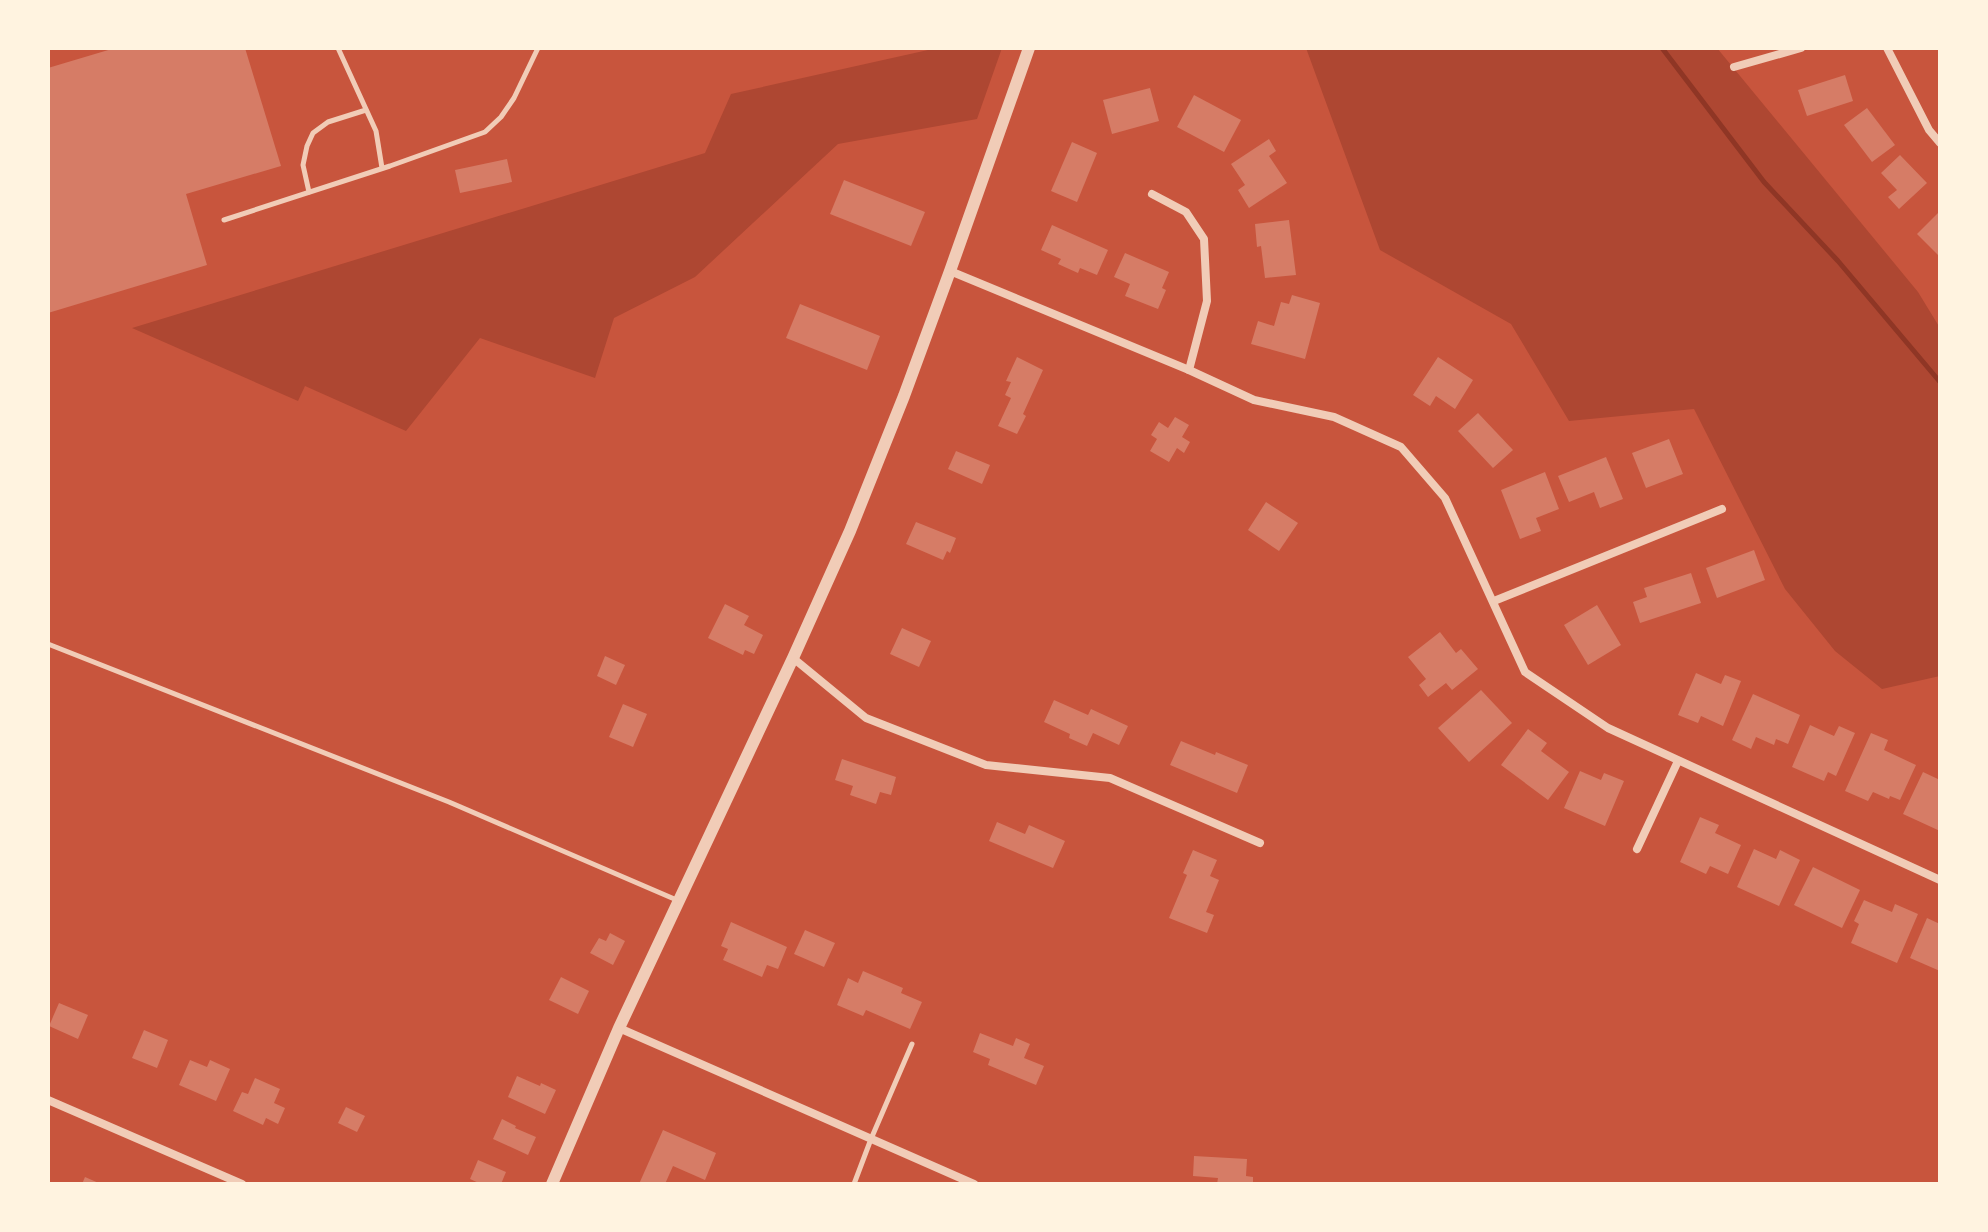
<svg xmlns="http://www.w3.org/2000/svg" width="1988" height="1232" font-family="Rubik,sans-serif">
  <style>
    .green { fill: #ae4732 }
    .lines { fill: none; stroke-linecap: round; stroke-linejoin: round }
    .stream { stroke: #8f3625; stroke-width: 5 }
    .building { fill: #d67c66 }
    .service { stroke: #f1ccb7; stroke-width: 5 }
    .minor { stroke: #f1ccb7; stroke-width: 8 }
    .tertiary { stroke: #f1ccb7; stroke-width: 12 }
  </style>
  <rect width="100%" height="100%" fill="#c8553d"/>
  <g class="green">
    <path d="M937 48H1002L977 119 838 144 695 277 614 318 595 378 480 338 406 431 305 386 298 401 132 328 705 153 731 94Z"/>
    <path d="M1306 48H1717L1918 292 1940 328V676L1882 689 1835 651 1785 589 1694 409 1569 421 1511 324 1380 250Z"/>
  </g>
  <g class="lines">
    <path class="stream" d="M1662 48 1764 182 1838 261 1940 382"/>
  </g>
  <g class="building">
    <path d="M115 48H245L281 166 186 194 207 265 48 313V68Z"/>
    <path d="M1845 75 1853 101 1807 116 1798 90Z"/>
    <path d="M1150 88 1159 121 1112 134 1103 100Z"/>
    <path d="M1194 95 1241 120 1224 152 1177 127Z"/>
    <path d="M1867 108 1895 145 1872 162 1844 125Z"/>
    <path d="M1269 139 1276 151 1269 156 1287 183 1249 208 1238 190 1245 185 1231 164Z"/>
    <path d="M1072 142 1097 153 1077 202 1051 191Z"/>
    <path d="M1900 155 1927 183 1899 209 1888 197 1897 190 1881 173Z"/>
    <path d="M507 159 512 182 460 193 455 170Z"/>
    <path d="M844 180 925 212 911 246 830 214Z"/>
    <path d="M1940 211V257L1917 234Z"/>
    <path d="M1289 220 1296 275 1265 278 1261 246 1257 247 1255 224Z"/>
    <path d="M1052 225 1108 250 1097 275 1080 268 1078 273 1058 264 1061 259 1041 250Z"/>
    <path d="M1125 253 1169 272 1162 288 1166 290 1158 309 1125 296 1130 284 1114 277Z"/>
    <path d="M1292 295 1320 303 1305 359 1251 344 1258 321 1274 326 1281 302 1289 304Z"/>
    <path d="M800 304 880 336 867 370 786 338Z"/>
    <path d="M1017 357 1043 370 1023 414 1026 416 1017 434 998 426 1011 398 1005 395 1011 382 1006 381Z"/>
    <path d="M1438 357 1473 380 1455 409 1436 396 1430 406 1413 395Z"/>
    <path d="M1478 413 1513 450 1493 468 1458 431Z"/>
    <path d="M1175 417 1189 425 1182 437 1190 442 1184 453 1177 448 1169 462 1150 451 1157 439 1151 435 1159 422 1168 428Z"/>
    <path d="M1669 439 1683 474 1646 488 1632 453Z"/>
    <path d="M956 451 990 465 982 484 948 469Z"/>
    <path d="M1606 457 1623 499 1600 508 1594 492 1569 502 1558 476Z"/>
    <path d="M1545 472 1559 509 1536 518 1541 531 1520 539 1501 490Z"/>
    <path d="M1266 502 1298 523 1279 551 1248 530Z"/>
    <path d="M916 522 956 538 950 553 947 551 943 560 906 544Z"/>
    <path d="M1754 550 1765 580 1717 598 1706 568Z"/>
    <path d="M1691 573 1701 603 1640 623 1633 602 1647 597 1644 588Z"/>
    <path d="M725 604 749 616 744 625 763 635 754 654 745 650 743 655 708 638Z"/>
    <path d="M1597 605 1621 645 1588 665 1564 625Z"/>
    <path d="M902 628 931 641 919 667 890 654Z"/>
    <path d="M1440 632 1456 653 1461 649 1478 669 1452 690 1446 683 1428 697 1419 685 1426 679 1408 657Z"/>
    <path d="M605 656 625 665 616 685 597 676Z"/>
    <path d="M1696 673 1721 684 1725 675 1741 681 1723 726 1701 716 1698 723 1678 715Z"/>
    <path d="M1481 690 1512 723 1469 762 1438 728Z"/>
    <path d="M1753 694 1800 715 1788 744 1776 739 1774 745 1756 737 1751 749 1732 740Z"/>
    <path d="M1054 700 1088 715 1091 709 1128 726 1119 745 1093 733 1087 746 1069 738 1070 734 1044 722Z"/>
    <path d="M623 704 647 714 633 747 609 737Z"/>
    <path d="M1810 725 1834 736 1839 726 1855 733 1836 776 1828 772 1824 781 1792 767Z"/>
    <path d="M1528 729 1547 743 1541 751 1569 772 1548 800 1501 765Z"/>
    <path d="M1871 733 1888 740 1884 750 1916 765 1900 800 1890 796 1889 799 1873 792 1868 801 1845 791Z"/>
    <path d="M1181 741 1215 755 1216 752 1248 765 1237 793 1170 765Z"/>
    <path d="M842 759 896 777 891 795 880 792 876 804 850 795 853 786 835 780Z"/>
    <path d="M1580 771 1601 780 1604 773 1624 781 1605 826 1564 808Z"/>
    <path d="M1923 772 1940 780 1938 789 1940 790V831L1903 814Z"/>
    <path d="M1700 817 1719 825 1715 833 1741 845 1728 874 1710 866 1706 874 1680 862Z"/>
    <path d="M997 822 1025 834 1029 825 1065 841 1053 868 989 841Z"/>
    <path d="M1754 849 1776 859 1780 850 1800 860 1779 906 1737 887Z"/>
    <path d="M1193 850 1217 860 1210 876 1219 880 1206 912 1214 915 1207 933 1169 918 1187 875 1183 873Z"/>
    <path d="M1813 867 1860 890 1842 928 1794 905Z"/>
    <path d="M1864 900 1892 912 1895 904 1918 914 1897 963 1851 943 1859 924 1854 921Z"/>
    <path d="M1927 918 1940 924V971L1910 958Z"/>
    <path d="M731 922 787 947 778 969 767 965 762 977 723 960 728 949 721 946Z"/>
    <path d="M805 930 835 943 824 967 794 954Z"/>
    <path d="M610 933 625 941 613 965 590 953 599 938 606 941Z"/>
    <path d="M863 971 903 988 901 993 922 1002 910 1029 866 1010 863 1016 837 1005 848 978 858 983Z"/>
    <path d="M561 977 589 991 578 1014 549 1000Z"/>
    <path d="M59 1003 88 1015 78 1039 49 1026Z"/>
    <path d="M144 1030 168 1040 157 1068 132 1058Z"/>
    <path d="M980 1033 1013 1046 1016 1038 1030 1044 1024 1058 1044 1066 1036 1085 988 1065 990 1059 973 1052Z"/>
    <path d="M190 1060 207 1067 210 1060 230 1069 216 1101 179 1085Z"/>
    <path d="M517 1076 540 1086 541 1083 556 1090 545 1114 508 1097Z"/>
    <path d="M255 1078 280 1089 274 1103 285 1108 278 1124 266 1118 263 1125 233 1111 242 1092 248 1094Z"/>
    <path d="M346 1107 365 1116 357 1132 338 1123Z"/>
    <path d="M502 1119 516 1126 515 1128 536 1137 528 1155 493 1139Z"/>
    <path d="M663 1130 716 1153 705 1180 673 1166 665 1184H639Z"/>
    <path d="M1194 1156 1247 1159 1246 1176 1253 1177V1184H1217L1218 1178 1193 1176Z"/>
    <path d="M478 1160 506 1172 501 1184H481L470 1179Z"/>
    <path d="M85 1177 101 1184H82Z"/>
  </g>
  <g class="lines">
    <g class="service">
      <path d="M338 48 376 131 382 168"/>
      <path d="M309 192 303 165 307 146 313 133 328 122 366 110"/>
      <path d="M224 220 390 166 485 132 501 117 514 98 538 48"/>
      <path d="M48 644 449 802 679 901"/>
      <path d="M854 1184 871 1139 912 1044"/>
    </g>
    <g class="minor">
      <path d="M1887 48 1929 130 1940 143"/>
      <path d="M1734 67 1801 48"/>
      <path d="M1152 194 1186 212 1204 239 1207 301 1189 370"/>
      <path d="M950 271 1189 370 1254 400 1334 417 1401 447 1445 498 1525 672 1608 728 1940 880"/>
      <path d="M1494 601 1722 509"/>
      <path d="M793 658 866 718 986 765 1110 778 1260 843"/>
      <path d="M1637 849 1678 761"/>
      <path d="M619 1028 974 1184"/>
      <path d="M48 1100 242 1184"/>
    </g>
    <path class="tertiary" d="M552 1184 619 1028 793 658 850 531 904 396 950 271 1029 48"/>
  </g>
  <rect width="1988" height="1232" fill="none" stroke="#fff3e0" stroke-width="100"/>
</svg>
